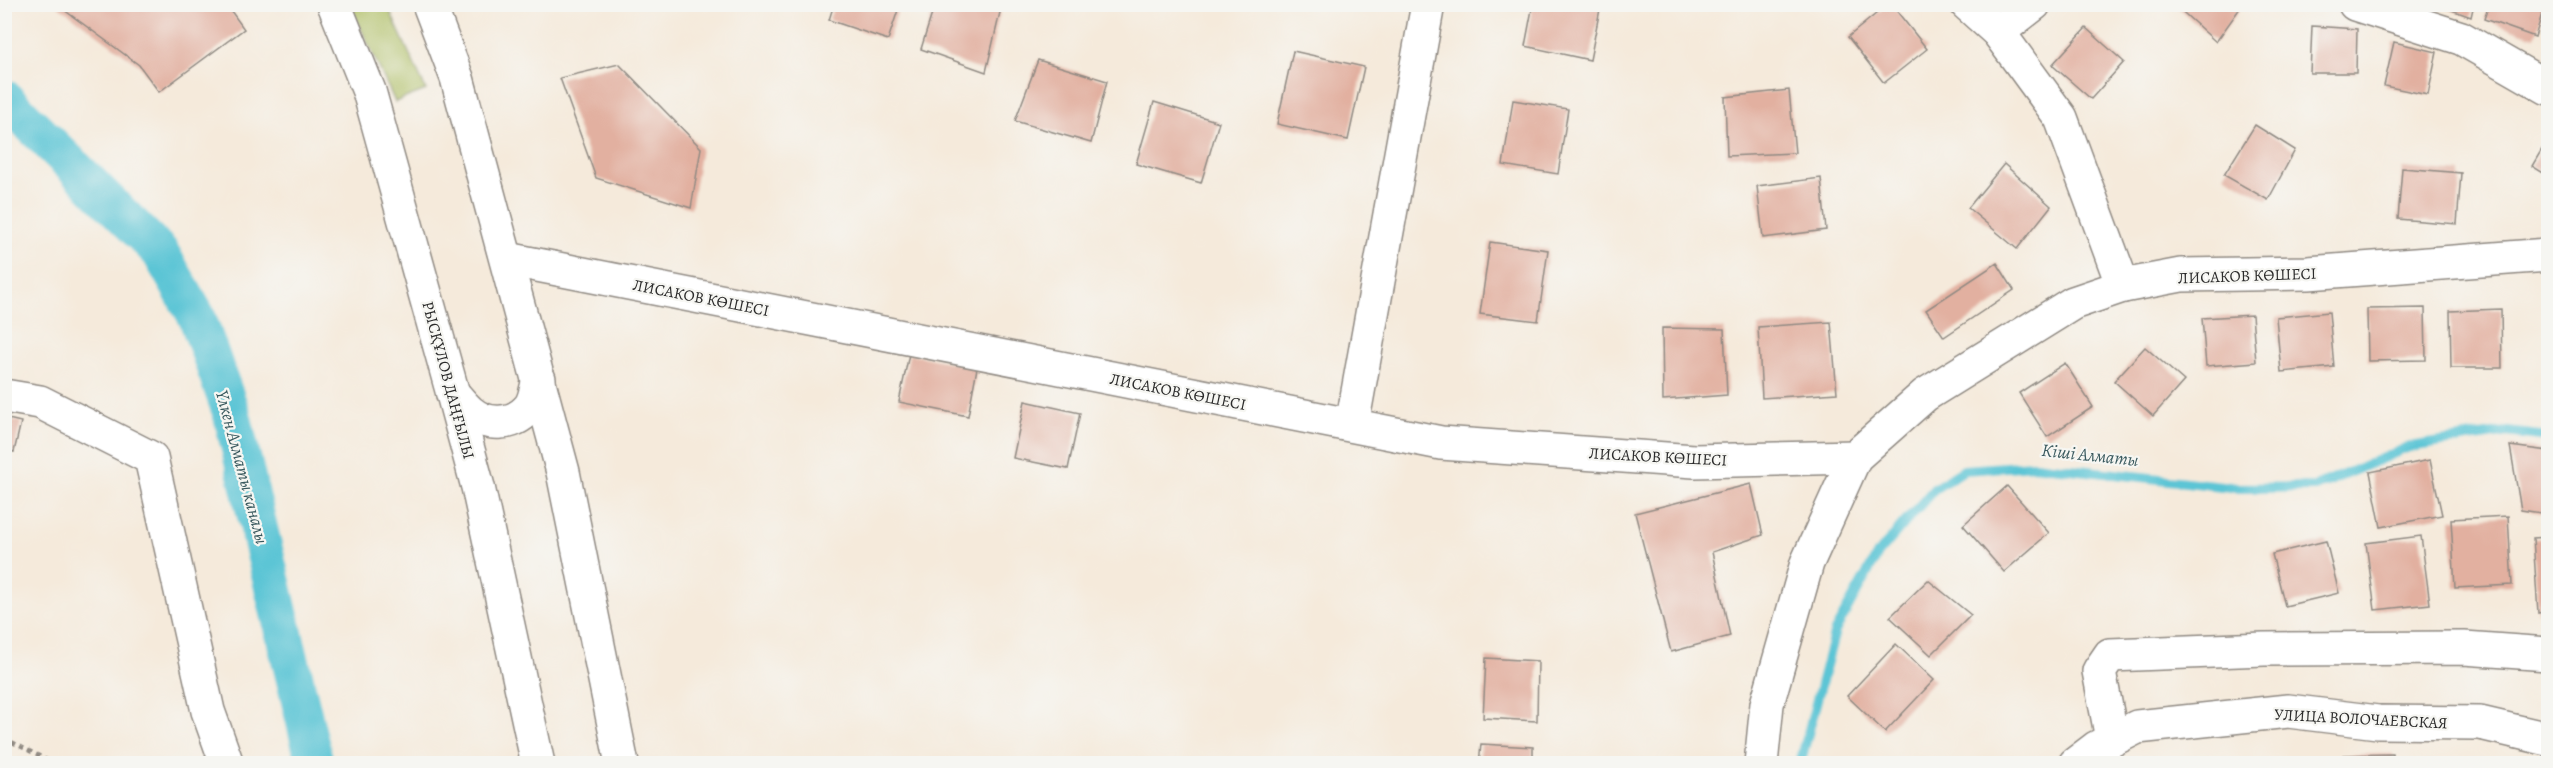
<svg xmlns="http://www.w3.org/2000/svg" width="2553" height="768" font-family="Alegreya,serif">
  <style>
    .green { fill: #acbc5f; stroke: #6c7445; stroke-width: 1.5 }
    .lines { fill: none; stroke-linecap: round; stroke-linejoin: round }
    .stream { stroke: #5bc5d5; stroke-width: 10 }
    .canal { stroke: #5bc5d5; stroke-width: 38 }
    .building { fill: #e2b0a0 }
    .minor-casing { stroke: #908a83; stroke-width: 36 }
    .major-casing { stroke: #908a83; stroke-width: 36 }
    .path { stroke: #908a83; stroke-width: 4; stroke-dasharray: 4.5 4.5; stroke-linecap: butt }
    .minor { stroke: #fff; stroke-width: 33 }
    .major { stroke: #fff; stroke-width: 33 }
    .labels { text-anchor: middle; stroke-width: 4.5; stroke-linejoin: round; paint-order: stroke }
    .street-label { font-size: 16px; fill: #2b2b2b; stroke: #f6f6f2 }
    .water-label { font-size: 18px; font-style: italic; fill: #39595e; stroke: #f6f6f2 }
  </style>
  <rect width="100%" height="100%" fill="#f6f6f2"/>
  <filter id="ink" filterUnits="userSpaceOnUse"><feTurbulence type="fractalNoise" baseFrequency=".0167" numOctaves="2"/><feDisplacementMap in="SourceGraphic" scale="12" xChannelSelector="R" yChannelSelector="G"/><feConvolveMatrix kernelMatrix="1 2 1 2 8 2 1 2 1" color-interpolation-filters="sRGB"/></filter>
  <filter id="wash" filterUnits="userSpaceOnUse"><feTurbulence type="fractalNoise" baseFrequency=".008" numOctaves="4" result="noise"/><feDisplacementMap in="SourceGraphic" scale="24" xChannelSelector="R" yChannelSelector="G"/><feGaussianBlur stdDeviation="1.35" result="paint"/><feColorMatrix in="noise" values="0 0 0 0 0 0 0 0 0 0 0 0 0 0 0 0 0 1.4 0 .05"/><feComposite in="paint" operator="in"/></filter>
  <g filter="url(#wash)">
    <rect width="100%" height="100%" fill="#f5eadb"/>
    <path class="green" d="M350 5H387L426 90 395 102Z"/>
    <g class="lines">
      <path class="stream" d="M1800 764 1835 631 1878 554 1934 489 1964 470 2034 465 2240 488 2315 487 2409 447 2507 432 2548 437"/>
      <path class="canal" d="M4 98 160 252 197 317 232 415 315 764"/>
    </g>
    <g id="blocks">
      <g class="building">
        <path d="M56 4H226L244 29 159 92 139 65Z"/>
        <path d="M834 4H900L888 40 829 20Z"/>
        <path d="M935 4H1002L986 72 921 49Z"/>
        <path d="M1533 4H1601L1590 60 1525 46Z"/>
        <path d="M1697 4H1713L1711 10Z"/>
        <path d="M1888 4H1891L1927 49 1884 83 1848 37Z"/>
        <path d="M2174 4H2243L2216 42Z"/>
        <path d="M2435 4H2474L2471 17Z"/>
        <path d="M2489 4H2545L2535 37 2484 19Z"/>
        <path d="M2312 26 2357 29 2356 73H2310Z"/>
        <path d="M2086 28 2124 62 2091 99 2052 65Z"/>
        <path d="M2394 42 2437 52 2428 95 2384 86Z"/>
        <path d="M1293 51 1364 67 1348 140 1277 124Z"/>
        <path d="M1038 60 1107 81 1091 143 1015 121Z"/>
        <path d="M619 64 701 148 691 208 596 178 560 78Z"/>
        <path d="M1789 90 1795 153 1727 156 1725 97Z"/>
        <path d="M1513 100 1568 109 1558 174 1503 165Z"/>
        <path d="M1154 102 1219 122 1201 183 1136 164Z"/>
        <path d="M2255 125 2295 150 2268 200 2224 175Z"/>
        <path d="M2548 139V176L2532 166Z"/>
        <path d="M2004 164 2051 206 2017 249 1968 208Z"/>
        <path d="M2402 168 2461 173 2457 224 2398 219Z"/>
        <path d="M1821 178 1826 230 1763 238 1757 186Z"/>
        <path d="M1490 242 1548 250 1538 321 1480 314Z"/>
        <path d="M1997 263 2014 290 1944 337 1926 310Z"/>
        <path d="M2425 308 2426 360 2368 361 2367 309Z"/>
        <path d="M2501 309 2502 368H2451L2450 311Z"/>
        <path d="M2329 312 2334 367 2281 372 2276 317Z"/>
        <path d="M2252 315 2256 362 2206 366 2202 318Z"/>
        <path d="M1831 322 1837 393 1762 398 1758 327Z"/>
        <path d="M1662 328 1724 329 1727 395 1663 400Z"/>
        <path d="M2145 347 2184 381 2153 416 2114 381Z"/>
        <path d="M909 354 977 368 968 416 899 402Z"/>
        <path d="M2065 363 2093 407 2047 437 2019 393Z"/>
        <path d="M1025 401 1080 413 1068 469 1013 458Z"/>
        <path d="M4 418 21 422 14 452 4 450Z"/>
        <path d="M2510 446 2548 451V514L2521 510Z"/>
        <path d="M2430 460 2442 515 2381 527 2370 472Z"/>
        <path d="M1751 484 1763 535 1712 552 1730 636 1671 652 1635 513Z"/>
        <path d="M2007 486 2049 533 2004 572 1963 525Z"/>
        <path d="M2508 516 2512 585 2455 588 2451 519Z"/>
        <path d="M2421 536 2430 604 2375 610 2366 543Z"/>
        <path d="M2548 537V611L2538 613 2533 538Z"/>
        <path d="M2326 541 2339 593 2285 606 2272 554Z"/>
        <path d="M1928 580 1971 615 1931 655 1890 617Z"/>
        <path d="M1896 644 1934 680 1885 732 1847 696Z"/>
        <path d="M1486 658 1538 661 1537 721 1483 718Z"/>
        <path d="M1481 744 1533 747V764H1479Z"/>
        <path d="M2393 754 2394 764H2343V755Z"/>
      </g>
    </g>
  </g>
  <g filter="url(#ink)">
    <use href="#blocks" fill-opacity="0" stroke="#908a83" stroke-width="1.5"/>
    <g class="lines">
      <g class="minor-casing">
        <g id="minor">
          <path d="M1967 4 1998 32 2061 118 2123 286"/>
          <path d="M2355 4 2461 38 2548 88"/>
          <path d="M1998 32 2034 4"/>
          <path d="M507 259 1441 443 1694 461 1855 457"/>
          <path d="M4 396 40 402 151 458 208 711 227 764"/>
          <path d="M1352 425 1428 4"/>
          <path d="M2112 739 2099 671 2110 655 2264 649 2464 648 2548 654"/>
          <path d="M1761 764 1767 704 1807 563 1855 457 1925 395 2073 303 2123 286 2181 275 2308 273 2548 255"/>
          <path d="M2075 764 2096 748 2137 727 2288 711 2378 722 2480 723 2548 739"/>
        </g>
      </g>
      <g class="major-casing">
        <g id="major">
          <path d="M334 4 369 91 453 394 478 487 538 764"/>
          <path d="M429 4 457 78 563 472 622 764"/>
          <path d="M453 394C459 400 464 407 470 412 486 426 512 426 527 410 535 403 536 389 539 379"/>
        </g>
      </g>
      <path class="path" d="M4 738 55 764"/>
      <use href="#minor" class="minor"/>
      <use href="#major" class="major"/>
    </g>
  </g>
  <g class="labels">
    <g class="street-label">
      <text transform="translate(2247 275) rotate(-2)" y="6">ЛИСАКОВ КӨШЕСІ</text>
      <text transform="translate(701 297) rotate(11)" y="6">ЛИСАКОВ КӨШЕСІ</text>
      <text transform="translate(449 380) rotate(75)" y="6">РЫСҚҰЛОВ ДАҢҒЫЛЫ</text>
      <text transform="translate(1178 391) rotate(11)" y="6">ЛИСАКОВ КӨШЕСІ</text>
      <text transform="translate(1658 456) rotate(3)" y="6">ЛИСАКОВ КӨШЕСІ</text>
      <text transform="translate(2361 718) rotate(3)" y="6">УЛИЦА ВОЛОЧАЕВСКАЯ</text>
    </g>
    <g class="water-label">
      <text transform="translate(2090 455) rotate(6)" y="6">Кіші Алматы</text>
      <text transform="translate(242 467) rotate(75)" y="6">Үлкен Алматы каналы</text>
    </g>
  </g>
  <rect width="2553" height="768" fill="none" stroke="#f6f6f2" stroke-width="24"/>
</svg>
